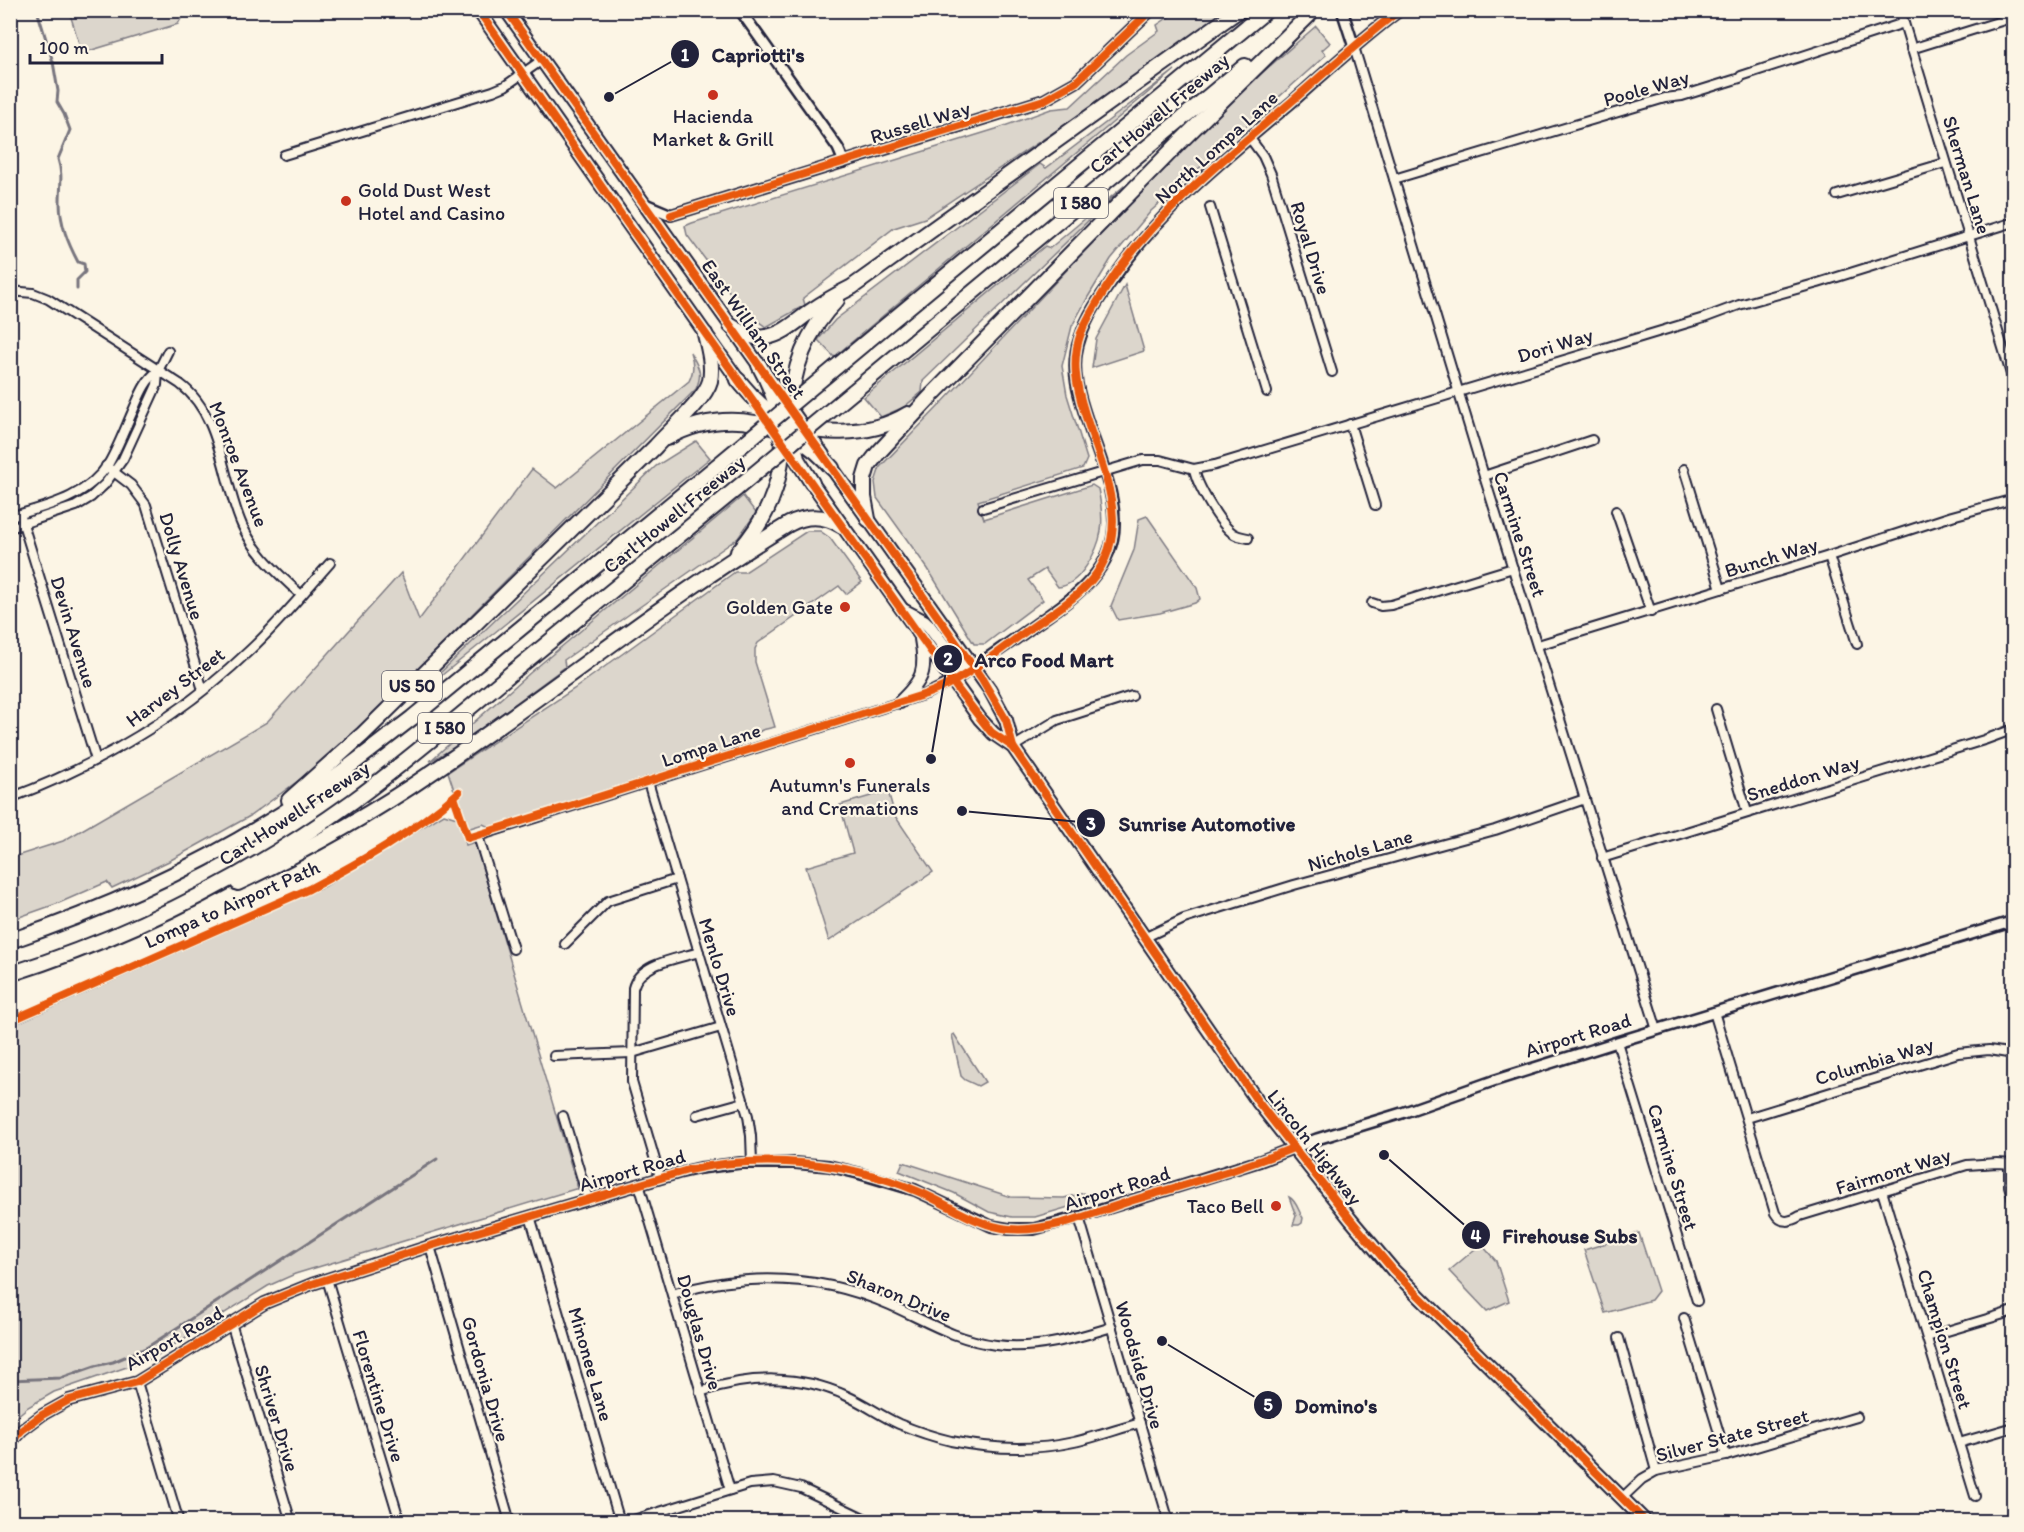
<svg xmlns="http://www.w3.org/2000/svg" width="2024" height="1532" font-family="Itim,sans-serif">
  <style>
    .green { fill: #dcd6cc; stroke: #7f7c84; stroke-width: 1.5 }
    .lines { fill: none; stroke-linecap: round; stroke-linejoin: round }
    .stream { stroke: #78757e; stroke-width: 3 }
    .minor-casing { stroke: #22223b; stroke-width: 12 }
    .tertiary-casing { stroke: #22223b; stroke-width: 14 }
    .primary-casing { stroke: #22223b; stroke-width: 16 }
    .trunk-casing { stroke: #22223b; stroke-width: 16 }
    .motorway-casing { stroke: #22223b; stroke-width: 18 }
    .minor { stroke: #fcf5e5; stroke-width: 8 }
    .tertiary { stroke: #fcf5e5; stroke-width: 9 }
    .primary { stroke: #fcf5e5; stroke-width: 12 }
    .trunk { stroke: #fcf5e5; stroke-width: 12 }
    .motorway { stroke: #fcf5e5; stroke-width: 14 }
    .motorway-bridge-casing { stroke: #22223b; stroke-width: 18; stroke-linecap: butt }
    .motorway-bridge { stroke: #fcf5e5; stroke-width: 14 }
    .cycleway-casing { stroke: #fcf5e5; stroke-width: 11 }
    .cycleway { stroke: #e8590c; stroke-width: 8 }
    .poi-dot { fill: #c8321e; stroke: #fcf5e5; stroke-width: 2 }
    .labels { text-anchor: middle; stroke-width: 4.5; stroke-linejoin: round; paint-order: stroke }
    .shield { fill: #fcf5e5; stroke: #63616e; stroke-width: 1.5 }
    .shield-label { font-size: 18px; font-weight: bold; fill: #22223b }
    .street-label { font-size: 20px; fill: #22223b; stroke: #fcf5e5 }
    .poi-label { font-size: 20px; fill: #22223b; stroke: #fcf5e5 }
    .leader { fill: none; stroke: #22223b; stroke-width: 2 }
    .callout-dot { fill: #22223b; stroke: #fcf5e5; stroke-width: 2 }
    .mark-label { font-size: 18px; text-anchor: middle; font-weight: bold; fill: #fff }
    .callout-label { font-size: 21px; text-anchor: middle; font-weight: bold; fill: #22223b; stroke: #fcf5e5; stroke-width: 4.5; stroke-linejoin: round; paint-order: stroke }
  </style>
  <rect width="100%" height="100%" fill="#fcf5e5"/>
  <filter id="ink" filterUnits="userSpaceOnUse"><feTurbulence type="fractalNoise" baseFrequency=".0167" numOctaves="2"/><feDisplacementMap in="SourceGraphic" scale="12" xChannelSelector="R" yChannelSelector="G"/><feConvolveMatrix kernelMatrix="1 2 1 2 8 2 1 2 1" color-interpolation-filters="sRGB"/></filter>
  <g filter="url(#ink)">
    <g class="green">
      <path d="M69 11V10L185 11 178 24 82 53Z"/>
      <path d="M1178 11H1226L1093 106 925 218 894 228 803 298 805 305 766 327 743 310 687 235 685 226 692 223 996 129 1051 109 1070 107 1126 55 1159 31 1157 25Z"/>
      <path d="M1316 26 1330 43 1322 50 1326 55 1151 211 1111 259 1088 297 1072 326 1062 366 1067 395 1087 459 1083 468 978 501 984 519 1092 485 1098 489C1101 503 1103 517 1101 531 1098 551 1079 586 1058 587L1045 569 1028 580 1043 600 985 644H974L928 569 877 498 875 482 880 467 939 406 1079 257 1185 147 1240 92Z"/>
      <path d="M1175 70 834 357 818 340 835 320 1040 164 1046 168Z"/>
      <path d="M1124 186 923 381 922 392 904 407 881 417 864 397 1045 246 1050 248Z"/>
      <path d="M1125 285 1144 351 1092 368 1096 339Z"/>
      <path d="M690 352C699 368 703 372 696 389L375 712 310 772 250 816 169 861 112 888 107 882 59 903 11 920 10 858 63 841 267 722 401 573 419 620 532 469 557 488 689 381C694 371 694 363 690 352Z"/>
      <path d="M696 441 710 458 415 697 656 466Z"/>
      <path d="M743 496 756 513 738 538 564 660 565 667 458 746 430 761 531 672Z"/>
      <path d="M1147 516 1197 588 1200 599 1195 603 1160 613 1118 620 1111 606 1134 550 1139 519Z"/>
      <path d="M807 531H820L830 538 862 582 846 594 839 586 758 643 755 649V662L775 727 762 730 727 753 489 827 483 824 467 829 448 772 574 689 735 572H745Z"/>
      <path d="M888 791 895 816 933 872 829 941 806 867 853 853 840 805Z"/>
      <path d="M444 814 457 818 466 845 475 842 578 1189H575L295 1274 268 1286 153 1358 54 1392 28 1407 11 1421V1026L324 887Z"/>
      <path d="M954 1034 985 1082 978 1086 965 1080 961 1076 952 1035Z"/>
      <path d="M903 1162 1011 1197 1064 1198 1084 1193 1088 1197 1089 1201 1035 1217H1012L989 1212 954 1193 899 1171Z"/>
      <path d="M1289 1197C1297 1201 1298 1211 1303 1218L1302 1223 1299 1225H1293L1296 1216Z"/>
      <path d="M1639 1233 1658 1291 1651 1300 1605 1313 1584 1250Z"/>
      <path d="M1481 1244 1496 1261 1509 1301 1487 1311 1449 1271Z"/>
    </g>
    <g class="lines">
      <g class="stream">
        <path d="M37 10 53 62 58 91 57 102 64 114 70 130 58 159C63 175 60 185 60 202 60 224 68 243 78 262L84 264 85 272 77 280V289"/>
        <path d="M10 1380 61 1378 95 1366 113 1362 146 1348 437 1159"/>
      </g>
      <g class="minor-casing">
        <g id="minor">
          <path d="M1900 10 2014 384"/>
          <path d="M1354 47 1484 476 1657 1030"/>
          <path d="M1911 49 2014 17"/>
          <path d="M1249 137 1263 156 1271 174 1332 372"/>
          <path d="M284 155 493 91 505 86 542 60"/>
          <path d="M1394 179 1665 98 1682 96 1740 78 1741 76 1904 23"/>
          <path d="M1837 195 1945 163"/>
          <path d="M1210 207 1267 392"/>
          <path d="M10 291 33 293 48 299 180 384C222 415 222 480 242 525 255 554 279 574 301 595"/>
          <path d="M1350 424 1375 505"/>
          <path d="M106 466 131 485 146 505 203 690"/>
          <path d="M1194 469C1197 485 1220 525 1234 534 1239 537 1244 537 1248 538"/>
          <path d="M1684 469 1721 589"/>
          <path d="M1484 476 1592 440"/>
          <path d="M983 508 1143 460H1160L1194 469 1215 465 1641 337 1704 318 1739 305 1818 283 2014 222"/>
          <path d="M1616 511 1651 612"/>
          <path d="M20 514 96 760"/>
          <path d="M10 517C47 506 87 498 109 463 118 447 125 429 132 413 139 398 144 381 158 371"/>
          <path d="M10 528 76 506 91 497 105 484 123 459 157 385 158 371 168 351"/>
          <path d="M1829 556 1857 644"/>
          <path d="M1372 603 1381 606 1391 605 1513 568"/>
          <path d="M1538 645 1829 556 1952 516 2014 499"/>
          <path d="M1716 709 1747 812"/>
          <path d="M1013 747 1057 720 1132 696"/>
          <path d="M648 782 748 1116 751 1136 752 1163"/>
          <path d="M10 798C99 765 181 716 250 650 279 623 304 592 330 563"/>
          <path d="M1602 858 1984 740 2014 729"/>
          <path d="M1146 937 1184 919 1294 885 1495 830 1585 799"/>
          <path d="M565 944 608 901 677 879"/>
          <path d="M513 949 478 836 926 694 953 681"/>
          <path d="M1714 1012 1775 1213C1781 1224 1790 1222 1800 1216L1967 1165 1997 1163 2014 1164"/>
          <path d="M1617 1042 1697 1301"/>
          <path d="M554 1056 632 1053 721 1027"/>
          <path d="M697 1115 744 1102"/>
          <path d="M563 1116 588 1199"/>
          <path d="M1747 1118 1958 1053 1989 1050 2014 1054"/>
          <path d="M2009 1164V1186L2014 1203"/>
          <path d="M660 1177 632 1082 633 988C639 963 677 959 699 952"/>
          <path d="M639 1184 730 1490"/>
          <path d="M1882 1191 1975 1496"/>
          <path d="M530 1216 620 1522"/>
          <path d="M1079 1217 1169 1522"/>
          <path d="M430 1246 510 1522"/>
          <path d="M327 1279 400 1522"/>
          <path d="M672 1294C745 1272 819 1274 890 1305 926 1321 955 1340 996 1345 1036 1350 1073 1339 1112 1327"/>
          <path d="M1684 1318 1726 1456"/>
          <path d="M231 1323 291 1522"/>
          <path d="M1927 1337 2014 1311"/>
          <path d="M1619 1338 1656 1471"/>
          <path d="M137 1382 179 1522"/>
          <path d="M700 1392C748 1375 800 1374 847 1396 865 1404 881 1416 899 1424 916 1431 934 1437 951 1441 991 1449 1034 1451 1074 1442 1096 1437 1118 1429 1140 1423"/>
          <path d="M1959 1443 2014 1427"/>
          <path d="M1622 1498 1642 1479 1656 1471 1726 1456 1857 1417"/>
          <path d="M627 1522 750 1484 774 1482 801 1488 872 1522"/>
        </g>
      </g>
      <g class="tertiary-casing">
        <g id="tertiary">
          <path d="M740 10 838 148 844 162"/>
          <path d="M1342 10 1354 47"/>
          <path d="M645 204 671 215 1044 100 1076 82 1151 10"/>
          <path d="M953 681C978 665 1003 648 1028 630 1065 603 1115 575 1114 522 1114 490 1099 456 1089 426 1079 397 1069 368 1080 338 1087 316 1100 297 1113 279 1161 208 1228 156 1293 101 1328 70 1362 38 1400 10"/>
          <path d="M10 1443 22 1430 42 1415 69 1400 137 1382 265 1303 312 1284 430 1246 678 1173 700 1168 740 1163H795L829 1166 858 1173 915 1190 991 1226 1009 1229H1034L1079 1217 1260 1161 1317 1139 1402 1113 1493 1081 1617 1042 2014 921"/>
        </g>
      </g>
      <g class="primary-casing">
        <g id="primary">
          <path d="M478 10 743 387"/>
          <path d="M506 10 823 455"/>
        </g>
      </g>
      <g class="trunk-casing">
        <g id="trunk">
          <path d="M832 468 990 690 1006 720 1013 747 1258 1102 1351 1220 1393 1270 1434 1311 1646 1522"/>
          <path d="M812 483 980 719 994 734 1013 747"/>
          <path d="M903 610 924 621 929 626 960 668 965 669 974 668"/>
          <path d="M900 702C923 680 927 671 921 639"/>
        </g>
      </g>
      <g class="motorway-casing">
        <g id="motorway">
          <path d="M731 326C742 333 753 339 766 337 783 335 798 320 811 311 824 302 838 294 852 287L1239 10"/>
          <path d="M836 367 1267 10"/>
          <path d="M738 380C749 393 760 406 774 415 811 439 872 436 908 414"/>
          <path d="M854 391 1245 66"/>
          <path d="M791 412C791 370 807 330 837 300"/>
          <path d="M792 432 797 459 812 483"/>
          <path d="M667 438C723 407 791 419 832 468"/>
          <path d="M868 519 864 497V479L868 466 878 453 933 394 1182 140 1309 15"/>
          <path d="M738 552C787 497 796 431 759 365"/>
          <path d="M289 800 363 734 655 447C669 431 705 400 710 381 713 366 709 350 705 334"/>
          <path d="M238 883C305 851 370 815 431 773 552 692 665 599 789 524 808 514 825 515 842 526"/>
          <path d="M10 941C116 905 217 859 310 795 345 771 378 744 412 718L717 466"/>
          <path d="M10 974C133 935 249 876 353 801 409 760 462 714 515 670 589 610 662 549 736 489"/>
        </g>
      </g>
      <use href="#minor" class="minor"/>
      <use href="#tertiary" class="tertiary"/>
      <use href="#primary" class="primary"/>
      <use href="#trunk" class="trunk"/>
      <use href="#motorway" class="motorway"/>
      <g class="motorway-bridge-casing">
        <g id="motorway-bridge">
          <path d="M717 466 836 367"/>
          <path d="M736 489 854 391"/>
        </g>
      </g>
      <use href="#motorway-bridge" class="motorway-bridge"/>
      <g class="cycleway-casing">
        <g id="cycleway">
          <path d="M478 10 627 223 959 691 991 732 1013 747"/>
          <path d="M506 10 982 679 1006 720 1013 747 1258 1102 1351 1220 1393 1270 1434 1311 1646 1522"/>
          <path d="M671 215 1044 100 1076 82 1151 10"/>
          <path d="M454 797 468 838 926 694C966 680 1000 649 1035 625 1051 614 1069 603 1083 589 1138 537 1104 474 1085 414 1076 386 1071 360 1081 333 1091 310 1105 289 1119 269 1167 204 1230 154 1291 102 1327 71 1362 38 1400 10"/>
          <path d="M10 1021 309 889C362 861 414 832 459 792"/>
          <path d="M10 1443 22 1430 42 1415 69 1400 137 1382 265 1303 312 1284 430 1246 688 1170C763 1154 846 1161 917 1191 947 1203 976 1226 1009 1229 1049 1233 1098 1211 1137 1199 1189 1183 1242 1169 1293 1148"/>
        </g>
      </g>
      <use href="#cycleway" class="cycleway"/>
    </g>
  </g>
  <g class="poi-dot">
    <circle cx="713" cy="95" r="6"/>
    <circle cx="346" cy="201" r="6"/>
    <circle cx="845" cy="607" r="6"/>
    <circle cx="850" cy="763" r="6"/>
    <circle cx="1276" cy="1206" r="6"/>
  </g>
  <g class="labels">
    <g class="shield">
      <rect x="1054" y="188" width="54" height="30" rx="4.5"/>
      <rect x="382" y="671" width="60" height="30" rx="4.5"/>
      <rect x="418" y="713" width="54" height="30" rx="4.5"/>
    </g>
    <g class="shield-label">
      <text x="1081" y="209">I 580</text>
      <text x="412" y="692">US 50</text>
      <text x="445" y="734">I 580</text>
    </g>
    <g class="street-label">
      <text transform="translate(1646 88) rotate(-16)" y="7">Poole Way</text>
      <text transform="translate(1159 113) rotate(-40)" y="7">Carl Howell Freeway</text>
      <text transform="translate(920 122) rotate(-17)" y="7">Russell Way</text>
      <text transform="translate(1216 147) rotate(-42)" y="7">North Lompa Lane</text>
      <text transform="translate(1967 175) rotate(73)" y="7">Sherman Lane</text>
      <text transform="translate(1311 248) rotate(73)" y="7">Royal Drive</text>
      <text transform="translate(754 329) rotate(55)" y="7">East William Street</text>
      <text transform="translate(1555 345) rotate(-17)" y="7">Dori Way</text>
      <text transform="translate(239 464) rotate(69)" y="7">Monroe Avenue</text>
      <text transform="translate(674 514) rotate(-39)" y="7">Carl Howell Freeway</text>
      <text transform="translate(1520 534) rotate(72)" y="7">Carmine Street</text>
      <text transform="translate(1771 557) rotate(-17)" y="7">Bunch Way</text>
      <text transform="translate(182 566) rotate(73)" y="7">Dolly Avenue</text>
      <text transform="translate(74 632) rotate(73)" y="7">Devin Avenue</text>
      <text transform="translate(175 687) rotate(-37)" y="7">Harvey Street</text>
      <text transform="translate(711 745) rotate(-18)" y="7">Lompa Lane</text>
      <text transform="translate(1803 778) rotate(-17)" y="7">Sneddon Way</text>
      <text transform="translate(294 813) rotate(-33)" y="7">Carl Howell Freeway</text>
      <text transform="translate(1360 850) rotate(-16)" y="7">Nichols Lane</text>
      <text transform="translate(232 904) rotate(-24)" y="7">Lompa to Airport Path</text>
      <text transform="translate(720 967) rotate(73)" y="7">Menlo Drive</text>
      <text transform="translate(1578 1035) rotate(-17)" y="7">Airport Road</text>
      <text transform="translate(1874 1061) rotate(-17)" y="7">Columbia Way</text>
      <text transform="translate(1315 1147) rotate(52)" y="7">Lincoln Highway</text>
      <text transform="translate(1673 1167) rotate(73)" y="7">Carmine Street</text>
      <text transform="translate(632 1170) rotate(-16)" y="7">Airport Road</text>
      <text transform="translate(1893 1171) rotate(-17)" y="7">Fairmont Way</text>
      <text transform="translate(1117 1188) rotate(-17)" y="7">Airport Road</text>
      <text transform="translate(899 1295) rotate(22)" y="7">Sharon Drive</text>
      <text transform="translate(700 1332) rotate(74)" y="7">Douglas Drive</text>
      <text transform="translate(174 1338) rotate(-30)" y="7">Airport Road</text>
      <text transform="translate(1945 1339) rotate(73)" y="7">Champion Street</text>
      <text transform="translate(591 1364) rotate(74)" y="7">Minonee Lane</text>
      <text transform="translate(1140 1365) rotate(74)" y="7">Woodside Drive</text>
      <text transform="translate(486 1379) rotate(74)" y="7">Gordonia Drive</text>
      <text transform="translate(379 1396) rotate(73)" y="7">Florentine Drive</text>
      <text transform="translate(277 1418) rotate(73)" y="7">Shriver Drive</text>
      <text transform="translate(1732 1435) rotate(-15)" y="7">Silver State Street</text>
    </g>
    <g class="poi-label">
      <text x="713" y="123">Hacienda<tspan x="713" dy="23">Market &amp; Grill</tspan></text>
      <text x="358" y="197" text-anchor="start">Gold Dust West<tspan x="358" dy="23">Hotel and Casino</tspan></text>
      <text x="833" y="614" text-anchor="end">Golden Gate</text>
      <text x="850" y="792">Autumn's Funerals<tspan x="850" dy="23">and Cremations</tspan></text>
      <text x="1264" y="1213" text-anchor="end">Taco Bell</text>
    </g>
  </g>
  <path class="leader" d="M609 97L685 54M931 759L948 659M962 811L1091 823M1384 1155L1476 1235M1162 1341L1268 1405"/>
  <g class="callout-dot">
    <circle cx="609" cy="97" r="6"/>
    <circle cx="931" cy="759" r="6"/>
    <circle cx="962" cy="811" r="6"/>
    <circle cx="1384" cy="1155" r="6"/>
    <circle cx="1162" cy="1341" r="6"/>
    <circle cx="685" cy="54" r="15"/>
    <circle cx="948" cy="659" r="15"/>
    <circle cx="1091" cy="823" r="15"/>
    <circle cx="1476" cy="1235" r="15"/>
    <circle cx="1268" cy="1405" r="15"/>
  </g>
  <g class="mark-label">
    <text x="685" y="61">1</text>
    <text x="948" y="665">2</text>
    <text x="1091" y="830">3</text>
    <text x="1476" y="1242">4</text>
    <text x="1268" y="1411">5</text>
  </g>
  <g class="callout-label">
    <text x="758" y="62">Capriotti's</text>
    <text x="1044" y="667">Arco Food Mart</text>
    <text x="1207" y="831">Sunrise Automotive</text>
    <text x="1570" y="1243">Firehouse Subs</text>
    <text x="1336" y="1413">Domino's</text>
  </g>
  <rect width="2024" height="1532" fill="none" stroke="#fcf5e5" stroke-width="36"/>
  <rect x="18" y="18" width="1988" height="1496" fill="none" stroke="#22223b" stroke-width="2" filter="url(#ink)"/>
  <path d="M30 54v9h132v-9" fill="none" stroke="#22223b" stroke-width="3"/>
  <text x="39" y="54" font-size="18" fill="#22223b" stroke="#fcf5e5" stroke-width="4.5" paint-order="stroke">100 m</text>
</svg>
